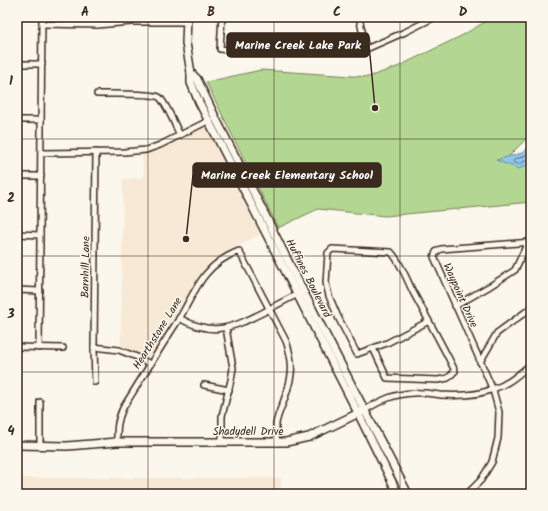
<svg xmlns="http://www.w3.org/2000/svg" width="548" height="511" font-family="Kalam,sans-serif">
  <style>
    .built { fill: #f7e9d5 }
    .green { fill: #b3d792; stroke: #778058 }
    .water { fill: #90c6ee; stroke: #6e889b }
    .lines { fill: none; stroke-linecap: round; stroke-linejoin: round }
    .shore { stroke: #5d6871; stroke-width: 1 }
    .street-casing { stroke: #3b2a1e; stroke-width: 8 }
    .secondary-casing { stroke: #3b2a1e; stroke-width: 10 }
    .street { stroke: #fbf7ec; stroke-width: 5 }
    .secondary { stroke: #fbf7ec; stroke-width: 7 }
    .grid { fill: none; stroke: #3b2a1e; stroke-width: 1; stroke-opacity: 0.55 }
    .labels { text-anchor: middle; stroke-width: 3; stroke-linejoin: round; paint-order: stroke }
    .street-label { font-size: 11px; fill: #3b2a1e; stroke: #fbf7ec }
    .leader { fill: none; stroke: #3b2a1e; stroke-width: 1.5 }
    .callout-dot { fill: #3b2a1e; stroke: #fbf7ec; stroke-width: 1.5 }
    .callout { fill: #3b2a1e; stroke: #3b2a1e; stroke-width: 1.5 }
    .callout-label { font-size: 12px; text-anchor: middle; font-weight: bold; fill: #fff }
    .neatline { fill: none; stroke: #3b2a1e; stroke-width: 1.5 }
    .grid-label { font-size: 13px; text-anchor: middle; font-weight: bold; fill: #3b2a1e }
  </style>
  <rect width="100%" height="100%" fill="#fbf7ec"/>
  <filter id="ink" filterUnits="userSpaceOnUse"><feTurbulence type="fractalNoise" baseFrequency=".025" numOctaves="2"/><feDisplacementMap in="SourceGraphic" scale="8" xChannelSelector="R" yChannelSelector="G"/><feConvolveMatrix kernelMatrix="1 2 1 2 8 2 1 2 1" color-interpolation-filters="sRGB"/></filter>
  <g filter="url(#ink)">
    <g class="built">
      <path d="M206 126 261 234 224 253 210 263 199 276 149 358 121 345 123 179 144 177 142 154 156 151Z"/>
      <rect x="17" y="478" width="264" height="16"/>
    </g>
    <path class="green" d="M493 17H531V134L503 162 531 165V202L385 216 318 209 278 228 206 82 261 70 368 77 397 67 463 35Z"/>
    <path class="water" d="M531 146V164H529L519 169 496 160 522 153Z"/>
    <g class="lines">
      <path class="shore" d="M531 151 523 157 515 159 513 161 514 163 519 164 527 160H531"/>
      <g class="street-casing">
        <g id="street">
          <path d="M222 17 220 49 228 50 241 46 258 43 366 49 405 32 435 17"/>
          <path d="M359 17 366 49"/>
          <path d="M42 24 97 25 131 22H186"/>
          <path d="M97 25V17"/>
          <path d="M17 64H42"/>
          <path d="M97 94C107 94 153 93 159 97 166 102 175 126 180 135"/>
          <path d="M17 120H41"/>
          <path d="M41 153 124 152 146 150 160 145 210 120"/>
          <path d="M17 176H41"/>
          <path d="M17 234 40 235"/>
          <path d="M17 290 40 291"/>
          <path d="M455 306 490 286 515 270 528 242"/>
          <path d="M179 318C213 337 232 328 264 312 276 305 288 299 300 293"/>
          <path d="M17 347 63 348"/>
          <path d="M94 347 119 350 137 357 150 364"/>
          <path d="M39 348 42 17"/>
          <path d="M373 348 387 378 438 380 448 378 455 371C442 344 427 318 413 292 407 280 400 261 391 252L332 249 328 253 326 283 329 296 338 317 357 354 387 343 429 321"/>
          <path d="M480 362 497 333 531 308"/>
          <path d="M95 382 94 347 96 152"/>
          <path d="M204 385 229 390"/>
          <path d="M365 410C382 400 393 394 414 393 423 392 432 394 441 395 458 396 477 396 493 389 509 384 519 374 531 364"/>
          <path d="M117 442C117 428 117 421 123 408 142 378 160 348 179 319 188 304 195 287 206 274 215 263 226 256 239 251L286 341C295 366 292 379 283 403 280 410 277 417 276 424 276 430 276 437 277 443"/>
          <path d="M222 442V416L231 380 233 368 226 328"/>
          <path d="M40 445V402"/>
          <path d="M467 494 481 480 492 462 498 438 499 412 493 390 434 257 436 252 441 249 531 242"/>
        </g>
      </g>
      <g class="secondary-casing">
        <g id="secondary">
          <path d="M187 17 186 43 191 73V83L199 102 358 413 398 494"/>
          <path d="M191 73 197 79 215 117 257 199 303 291 408 494"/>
          <path d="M17 445 67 446 117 442H286L309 437 363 411"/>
        </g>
      </g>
      <use href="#street" class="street"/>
      <use href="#secondary" class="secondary"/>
    </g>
  </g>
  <path class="grid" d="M148 17V494M274 17V494M400 17V494M17 139H531M17 256H531M17 372H531"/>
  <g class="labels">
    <g class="street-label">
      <text transform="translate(85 267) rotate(-89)" y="4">Barnhill Lane</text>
      <text transform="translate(309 278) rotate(63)" y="4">Huffines Boulevard</text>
      <text transform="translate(461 295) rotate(66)" y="4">Waypoint Drive</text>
      <text transform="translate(157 333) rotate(-58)" y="4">Hearthstone Lane</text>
      <text x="248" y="435">Shadydell Drive</text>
    </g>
  </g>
  <path class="leader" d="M375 108L369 45M186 239L193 175"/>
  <g class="callout-dot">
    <circle cx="375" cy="108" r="4"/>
    <circle cx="186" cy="239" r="4"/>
  </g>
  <g class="callout">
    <rect x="227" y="33" width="142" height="24" rx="4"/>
    <rect x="193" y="163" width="188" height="24" rx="4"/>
  </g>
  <g class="callout-label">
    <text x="298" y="49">Marine Creek Lake Park</text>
    <text x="287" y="179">Marine Creek Elementary School</text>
  </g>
  <rect width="548" height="511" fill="none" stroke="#fbf7ec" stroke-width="44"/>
  <rect x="22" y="22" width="504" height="467" class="neatline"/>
  <g class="grid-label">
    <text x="85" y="16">A</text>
    <text x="211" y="16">B</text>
    <text x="337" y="16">C</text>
    <text x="463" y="16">D</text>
    <text x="11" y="85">1</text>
    <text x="11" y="202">2</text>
    <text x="11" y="318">3</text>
    <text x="11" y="435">4</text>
  </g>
</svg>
